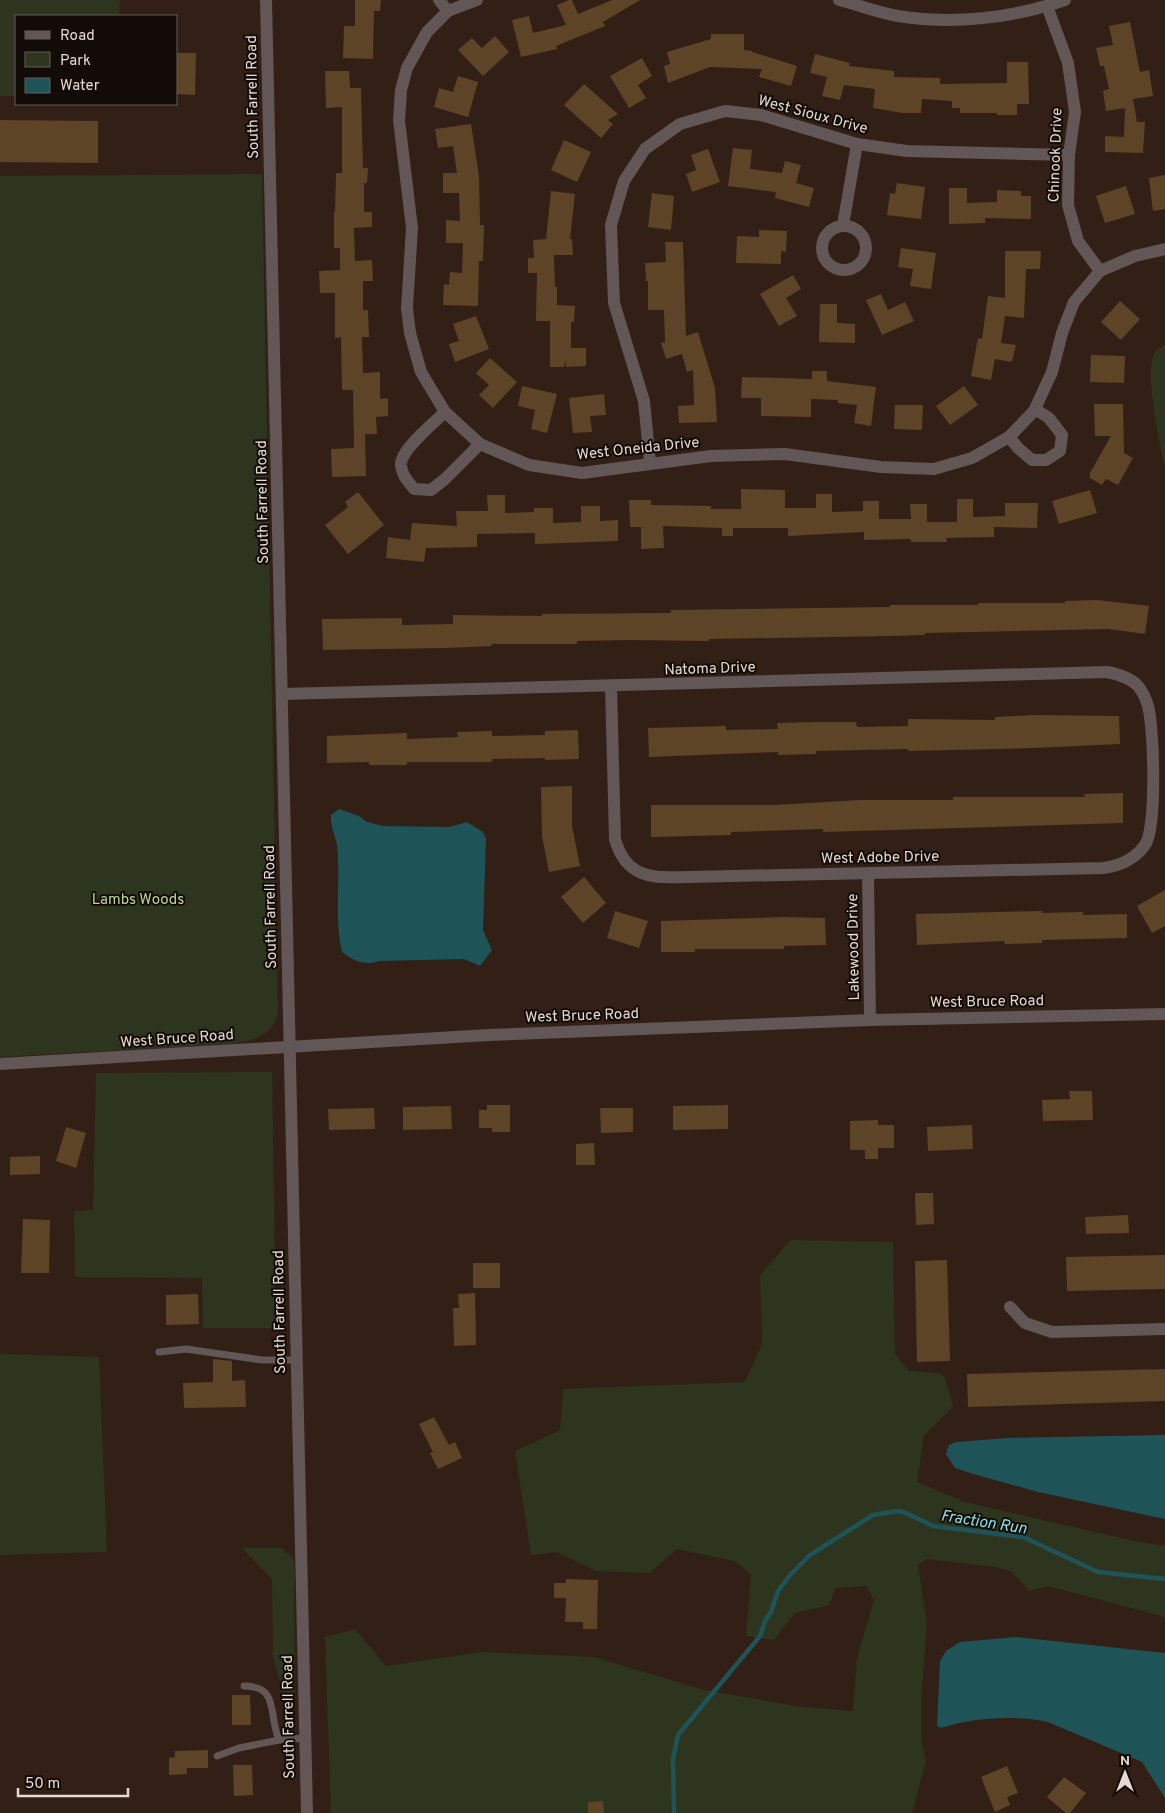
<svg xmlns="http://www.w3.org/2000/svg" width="1165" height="1813" font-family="Overpass,sans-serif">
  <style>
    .green { fill: #2d351f }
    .water { fill: #1e5458 }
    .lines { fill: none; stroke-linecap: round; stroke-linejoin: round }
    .stream { stroke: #1e5458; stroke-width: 4.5 }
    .building { fill: #5e4427 }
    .service { stroke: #625657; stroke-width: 7 }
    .minor { stroke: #625657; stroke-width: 12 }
    .tertiary { stroke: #625657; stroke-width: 12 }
    .labels { text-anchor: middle; stroke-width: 4; stroke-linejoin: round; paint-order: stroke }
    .street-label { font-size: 15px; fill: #e6d9d2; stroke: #130b07 }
    .park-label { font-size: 15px; fill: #bdd495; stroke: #130b07 }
    .water-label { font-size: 16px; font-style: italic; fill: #88e1e7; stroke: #130b07 }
  </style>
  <rect width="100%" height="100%" fill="#321f15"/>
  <g class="green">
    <path d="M0 0H120L119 16H16V96H0Z"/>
    <path d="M262 174 278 1013C271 1037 254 1040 231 1044L0 1057V176Z"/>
    <path d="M1165 345V467C1160 446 1143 368 1155 352 1157 349 1162 347 1165 345Z"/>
    <path d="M272 1072 276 1328H203L202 1278 75 1277 74 1211 93 1210 96 1073Z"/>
    <path d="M790 1240 893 1242 895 1354 909 1371 938 1373 945 1377 953 1406 924 1436 917 1482 965 1502 1130 1540 1165 1546V1617L1048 1586 1029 1591 1012 1572 996 1567 927 1559 918 1565 927 1625 921 1701V1740L926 1761 912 1813H331L325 1637 355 1629 386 1666 481 1652 594 1657 704 1690 803 1707 853 1711 857 1657 874 1600 866 1586 835 1588 830 1605 795 1613 774 1640 746 1636 751 1574 734 1561 677 1549 650 1573 596 1571 557 1552 531 1555 515 1451 560 1430 563 1389 745 1382 762 1344 760 1276Z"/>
    <path d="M0 1354 99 1357 107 1552 0 1555Z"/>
    <path d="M282 1548 294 1560 295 1700 281 1701 280 1682 273 1658 272 1579 242 1548Z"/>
  </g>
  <g class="water">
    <path d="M339 809 359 816 367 822 383 826 449 827 467 822 483 832 486 839 483 930 492 950 480 966 464 959 379 961C366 966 353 961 342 952 334 917 341 881 337 845 335 835 330 825 331 815Z"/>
    <path d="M1165 1435V1519L1038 1492 970 1473 955 1468 946 1454 949 1445 956 1442 1007 1438Z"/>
    <path d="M1016 1637 1165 1653V1798L1142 1762 1048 1722C1014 1715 974 1717 941 1728L937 1726 940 1661 946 1651 960 1642Z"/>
  </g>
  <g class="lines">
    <path class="stream" d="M674 1813 673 1759 678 1735 760 1636 765 1621 771 1612 778 1591 791 1574 810 1555 873 1515 898 1511 906 1513 933 1526 1023 1537 1098 1572 1165 1579"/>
  </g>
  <g class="building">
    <path d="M355 0H381L380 11H374L373 59 343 58 344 26H355Z"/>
    <path d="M569 0H572L578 14 612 0H640L603 22 605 26 556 46 557 49 521 57 512 20 529 16 533 33 566 25 557 5Z"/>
    <path d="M1130 22 1140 72 1149 70 1153 96 1133 99 1137 122H1145L1143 153 1105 152V136L1124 137 1125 108 1106 111 1103 91 1109 89 1104 66H1100L1096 48 1113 45 1109 26Z"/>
    <path d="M711 34H744V50L752 51V52L797 66 791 86 759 77 762 69 710 67 668 83 664 66 670 64 667 52 711 39Z"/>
    <path d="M495 36 509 52 483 76 458 50 472 38 482 48Z"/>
    <path d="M176 53H196L195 95 176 94Z"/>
    <path d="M815 54 850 63 849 66 894 71V77L940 78V84L1007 83V62H1028L1029 104H1017V115H997V113H960V108H952V101L922 99 921 113H902L873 108 875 89 844 85 840 100 822 96 827 77 810 73Z"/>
    <path d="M642 58 652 76 638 85 646 98 629 108 610 76Z"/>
    <path d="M325 71H349L350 88H361L363 168H368L367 183H364V212H372V227L354 228 355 261 372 260 373 281H363V310H368L369 337H362L363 373 380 372V399L388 398V416L376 417 377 434H365L366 476 332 477 331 449 354 448 353 390H342L341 337 335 338V293H320L319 271 340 270V248H334V212H335L336 173H342V107L326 108Z"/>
    <path d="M458 76 478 82 468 117 434 107 439 88 453 92Z"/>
    <path d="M584 84 618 114 608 120 613 124 601 138 564 105Z"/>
    <path d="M0 120 98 121V163L0 162Z"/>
    <path d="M471 124 479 176 480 225H484L483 261H479L478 306 443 305 444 284 449 285 450 272 462 273 463 243H446V220L460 221 459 193H443V173H457L453 146 438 148 435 129Z"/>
    <path d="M564 140 591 152 577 182 551 170Z"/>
    <path d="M733 148 752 150 750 169 782 173 785 161 801 165 796 183 814 188 809 207 775 198 776 192 728 186Z"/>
    <path d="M708 149 720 182 692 192 686 174 696 170 691 155Z"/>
    <path d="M1165 175V209L1153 211 1149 178Z"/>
    <path d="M897 183 925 187 921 219 887 215 890 193 895 194Z"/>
    <path d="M1126 186 1135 214 1105 223 1096 196Z"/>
    <path d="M949 188H967V203L997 202V190L1021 191V196H1031V219L985 218V223L949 224Z"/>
    <path d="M551 191 575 194 570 239H572L573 255H554L555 287H557V305L575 306 574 322H571V348H586V366L566 367V360L564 367H550V321H536L537 273H528V258H534L533 240 546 239Z"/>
    <path d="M652 193 674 196 671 230 648 227Z"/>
    <path d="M759 230 787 231 786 252 781 251V264L736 263 737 236 759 237Z"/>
    <path d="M665 242H683L686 336 698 332 715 388 717 422 679 423 678 406 694 405 693 370 687 372 682 354 666 359 661 343 665 342 664 310H648V281H646L645 263 666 262Z"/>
    <path d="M901 248 936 253 931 289 910 286 913 269 898 267Z"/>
    <path d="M1005 251H1041L1040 269H1026L1024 318 1005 316 1001 343 1016 345 1012 362 995 359 991 380 971 376 978 338 982 339 988 296 1005 298Z"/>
    <path d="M793 275 801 289 786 298 797 316 779 326 760 294Z"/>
    <path d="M881 294 888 310 905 302 914 321 882 335 866 300Z"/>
    <path d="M1120 301 1140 319 1121 340 1101 322Z"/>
    <path d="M820 304H837V323L855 324V343L819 342Z"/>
    <path d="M476 316 489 349 455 362 449 344 459 341 453 324Z"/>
    <path d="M1091 355 1125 356 1124 383 1090 382Z"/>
    <path d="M490 358 517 382 493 408 479 395 489 385 476 373Z"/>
    <path d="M812 371H827V381L876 387 871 426 854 423 857 405 838 403V400L811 399V417L761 416V398H741L742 377 812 379Z"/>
    <path d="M522 386 557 394 547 433 531 429 535 410 518 406Z"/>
    <path d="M964 386 978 405 950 425 936 406Z"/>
    <path d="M604 394 606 415 590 416 592 432 573 433 569 398Z"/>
    <path d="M1094 404H1123L1124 453 1133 458 1118 485 1106 479 1102 485 1090 478V473L1111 436H1095Z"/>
    <path d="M895 405H923L922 430 894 429Z"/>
    <path d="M741 489 785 490V508H816V494H832V512L863 511V501H879V519H911L910 504H927V522H957V499H973V517L1005 516V503H1038L1037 528 994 527V537L946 538 947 542H911V539L864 540V532L788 536V528H733V536H722V528L663 526 664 548 641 549V527H630L629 500H651V505L711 506V509H741Z"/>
    <path d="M1090 490 1097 513 1059 524 1052 501Z"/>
    <path d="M358 492 384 525 348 554 325 525 348 507 345 502Z"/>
    <path d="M487 495H505V513L534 512V508H553V523L581 522V506H600V521L618 520V541L535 544V533L477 534V547L426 548 424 562 386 558 388 537 410 540 412 523 457 526 456 511H488Z"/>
    <path d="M1097 600 1149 606 1145 634 1109 629 925 633V635L891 636 709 639V641L630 640 577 641V644H491L492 646 445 648 323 650 322 619 402 618V625L453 624V615L542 616V614L671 613V610L890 607V605H978V603H1065V601Z"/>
    <path d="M1033 715 1119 716 1120 744 1034 748 908 751V749L861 750 816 751V754L778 755V752L649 757 648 728 726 726V730L778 729 777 723 815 722H856L857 727 908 726V719L995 720V717Z"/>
    <path d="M578 730 579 759 545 760V758L492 759V762H407V765H369V762L327 763V736L407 733V739L458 737 457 732 492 731V736L545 735V731Z"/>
    <path d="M572 786V826L580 866 549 872 542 836 541 787Z"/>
    <path d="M1123 793V823L823 832V829L731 832V835L651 837V805H774L861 800H953V797H1085L1084 794Z"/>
    <path d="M584 877 606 903 583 923 561 897Z"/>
    <path d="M1165 890V926L1152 933 1137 906Z"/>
    <path d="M615 911 648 921 639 948 607 938Z"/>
    <path d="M1042 911V913L1083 912V915L1127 914V938L1042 940V943L1005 944 1004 941 917 945 916 914Z"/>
    <path d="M784 917 825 918 826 945 784 946V949H695V952H661V921Z"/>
    <path d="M1069 1091H1092L1093 1120 1043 1121 1042 1100 1070 1099Z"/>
    <path d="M487 1105H510V1132H492V1128H479V1110H487Z"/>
    <path d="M728 1105V1129L673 1130V1106Z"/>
    <path d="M451 1106 452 1129 403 1130V1107Z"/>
    <path d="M374 1108 375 1129 329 1130 328 1109Z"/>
    <path d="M600 1108H633V1132L601 1133Z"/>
    <path d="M878 1120V1125H894V1148H878V1159H865V1150H850V1121Z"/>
    <path d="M972 1125 973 1149 928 1151 927 1127Z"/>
    <path d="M66 1127 86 1133 76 1168 56 1161Z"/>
    <path d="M594 1143 595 1165H576V1144Z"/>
    <path d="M40 1156V1174L10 1175V1157Z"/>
    <path d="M915 1193H933L934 1224 916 1225Z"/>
    <path d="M1128 1215 1129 1233 1086 1234 1085 1217Z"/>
    <path d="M23 1219 50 1220 49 1273H21Z"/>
    <path d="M1165 1255V1289L1067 1291 1066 1257Z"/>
    <path d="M947 1260 950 1361 917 1362 915 1261Z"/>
    <rect x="473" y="1263" width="27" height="25"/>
    <path d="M475 1293 476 1345 454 1346 453 1308H459L458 1294Z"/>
    <path d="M198 1294 199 1324 166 1325V1295Z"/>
    <path d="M213 1359 232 1361V1381L245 1380 246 1407 184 1408 183 1383 213 1382Z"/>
    <path d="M1165 1369V1401L968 1407 967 1374Z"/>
    <path d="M434 1417 449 1445 455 1442 462 1458 438 1469 430 1453 433 1452 419 1424Z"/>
    <path d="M566 1579 598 1580 597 1629H583V1622H565L566 1598H554V1583H566Z"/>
    <path d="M232 1695H250L251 1725H232Z"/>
    <path d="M208 1750V1768H187V1774L169 1775V1758L175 1757V1751Z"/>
    <path d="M233 1765H252L253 1795 234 1796Z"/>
    <path d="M1007 1766 1018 1793 1007 1797 1010 1805 995 1812 981 1777Z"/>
    <path d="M1064 1777 1086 1793 1070 1813H1066L1047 1797Z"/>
    <path d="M603 1801 604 1813H588V1802Z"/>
  </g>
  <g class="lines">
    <g class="service">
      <path d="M159 1352 186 1349 262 1360H296"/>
      <path d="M244 1686C280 1686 268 1715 279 1740L305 1738"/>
      <path d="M217 1756 239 1748 279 1740"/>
    </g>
    <g class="minor">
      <path d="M439 0 448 11"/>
      <path d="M477 0 448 11 427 32 407 68 401 90 399 120 412 228 407 308 410 333 421 372 445 412 480 444 529 465 582 473 711 456 785 454 881 467 934 469 972 458 1009 437 1034 411 1052 372 1062 333 1074 302 1100 271 1135 256 1165 249"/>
      <path d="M839 0C859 5 879 13 898 16 953 25 1013 18 1065 0"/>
      <path d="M1047 6 1068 63 1075 112 1069 155 1068 205 1078 241 1100 271"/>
      <path d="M843 225 857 144"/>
      <circle cx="844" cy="248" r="22"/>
      <path d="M445 412C434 423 400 450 401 465 402 476 408 481 414 489L431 490 445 479 480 444"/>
      <path d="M1009 437 1018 448 1032 460H1046L1060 451 1062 435 1049 418 1035 409"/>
      <path d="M650 463 644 401 614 303 611 225 624 181 645 149 680 124 725 111 761 115 857 144 907 151 1069 155"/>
      <path d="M282 694 1107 672C1117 674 1130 677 1138 686 1142 691 1146 699 1148 706 1154 728 1157 828 1145 845 1135 859 1119 866 1103 868L689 877C653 878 626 879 615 839L611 687"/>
      <path d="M868 873 870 1020"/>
      <path d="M1010 1307 1025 1323 1052 1332 1165 1329"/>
    </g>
    <g class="tertiary">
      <path d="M266 0 307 1813"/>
      <path d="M0 1064 489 1035 870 1020 1165 1014"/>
    </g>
  </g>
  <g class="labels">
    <g class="street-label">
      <text transform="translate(252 97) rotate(-91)" y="5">South Farrell Road</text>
      <text transform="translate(813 114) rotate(15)" y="5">West Sioux Drive</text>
      <text transform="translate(1055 155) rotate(-88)" y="5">Chinook Drive</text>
      <text transform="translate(638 448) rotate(-6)" y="5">West Oneida Drive</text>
      <text transform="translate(262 502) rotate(-91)" y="5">South Farrell Road</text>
      <text transform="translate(710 668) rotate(-2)" y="5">Natoma Drive</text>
      <text transform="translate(880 857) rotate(-1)" y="5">West Adobe Drive</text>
      <text transform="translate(270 907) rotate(-91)" y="5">South Farrell Road</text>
      <text transform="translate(853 947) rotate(-91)" y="5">Lakewood Drive</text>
      <text transform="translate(987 1001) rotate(-1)" y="5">West Bruce Road</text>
      <text transform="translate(582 1015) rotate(-2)" y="5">West Bruce Road</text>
      <text transform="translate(177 1038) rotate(-4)" y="5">West Bruce Road</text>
      <text transform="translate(279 1312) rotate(-91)" y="5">South Farrell Road</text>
      <text transform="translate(288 1717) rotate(-91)" y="5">South Farrell Road</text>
    </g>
    <g class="park-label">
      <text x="138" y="904">Lambs Woods</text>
    </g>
    <g class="water-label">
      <text transform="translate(984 1521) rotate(9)" y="6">Fraction Run</text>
    </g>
  </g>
  <rect x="15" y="15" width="162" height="90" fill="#130b07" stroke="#675d58"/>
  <rect x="25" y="31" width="25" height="8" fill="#625657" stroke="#675d58"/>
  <text x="60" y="40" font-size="15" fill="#e6d9d2">Road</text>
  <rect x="25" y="52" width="25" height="15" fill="#2d351f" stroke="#675d58"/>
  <text x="60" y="65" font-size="15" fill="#e6d9d2">Park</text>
  <rect x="25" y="78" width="25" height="15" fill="#1e5458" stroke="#675d58"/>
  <text x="60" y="90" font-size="15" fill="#e6d9d2">Water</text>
  <g transform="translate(1125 1773)" stroke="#130b07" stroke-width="4" paint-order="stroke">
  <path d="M0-4L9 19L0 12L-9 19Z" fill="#e6d9d2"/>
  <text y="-8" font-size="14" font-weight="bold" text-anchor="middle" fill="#e6d9d2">N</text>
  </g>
  <path d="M18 1788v8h110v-8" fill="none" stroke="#e6d9d2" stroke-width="2.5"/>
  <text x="25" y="1788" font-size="15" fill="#e6d9d2" stroke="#130b07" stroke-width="4" paint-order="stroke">50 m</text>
</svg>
